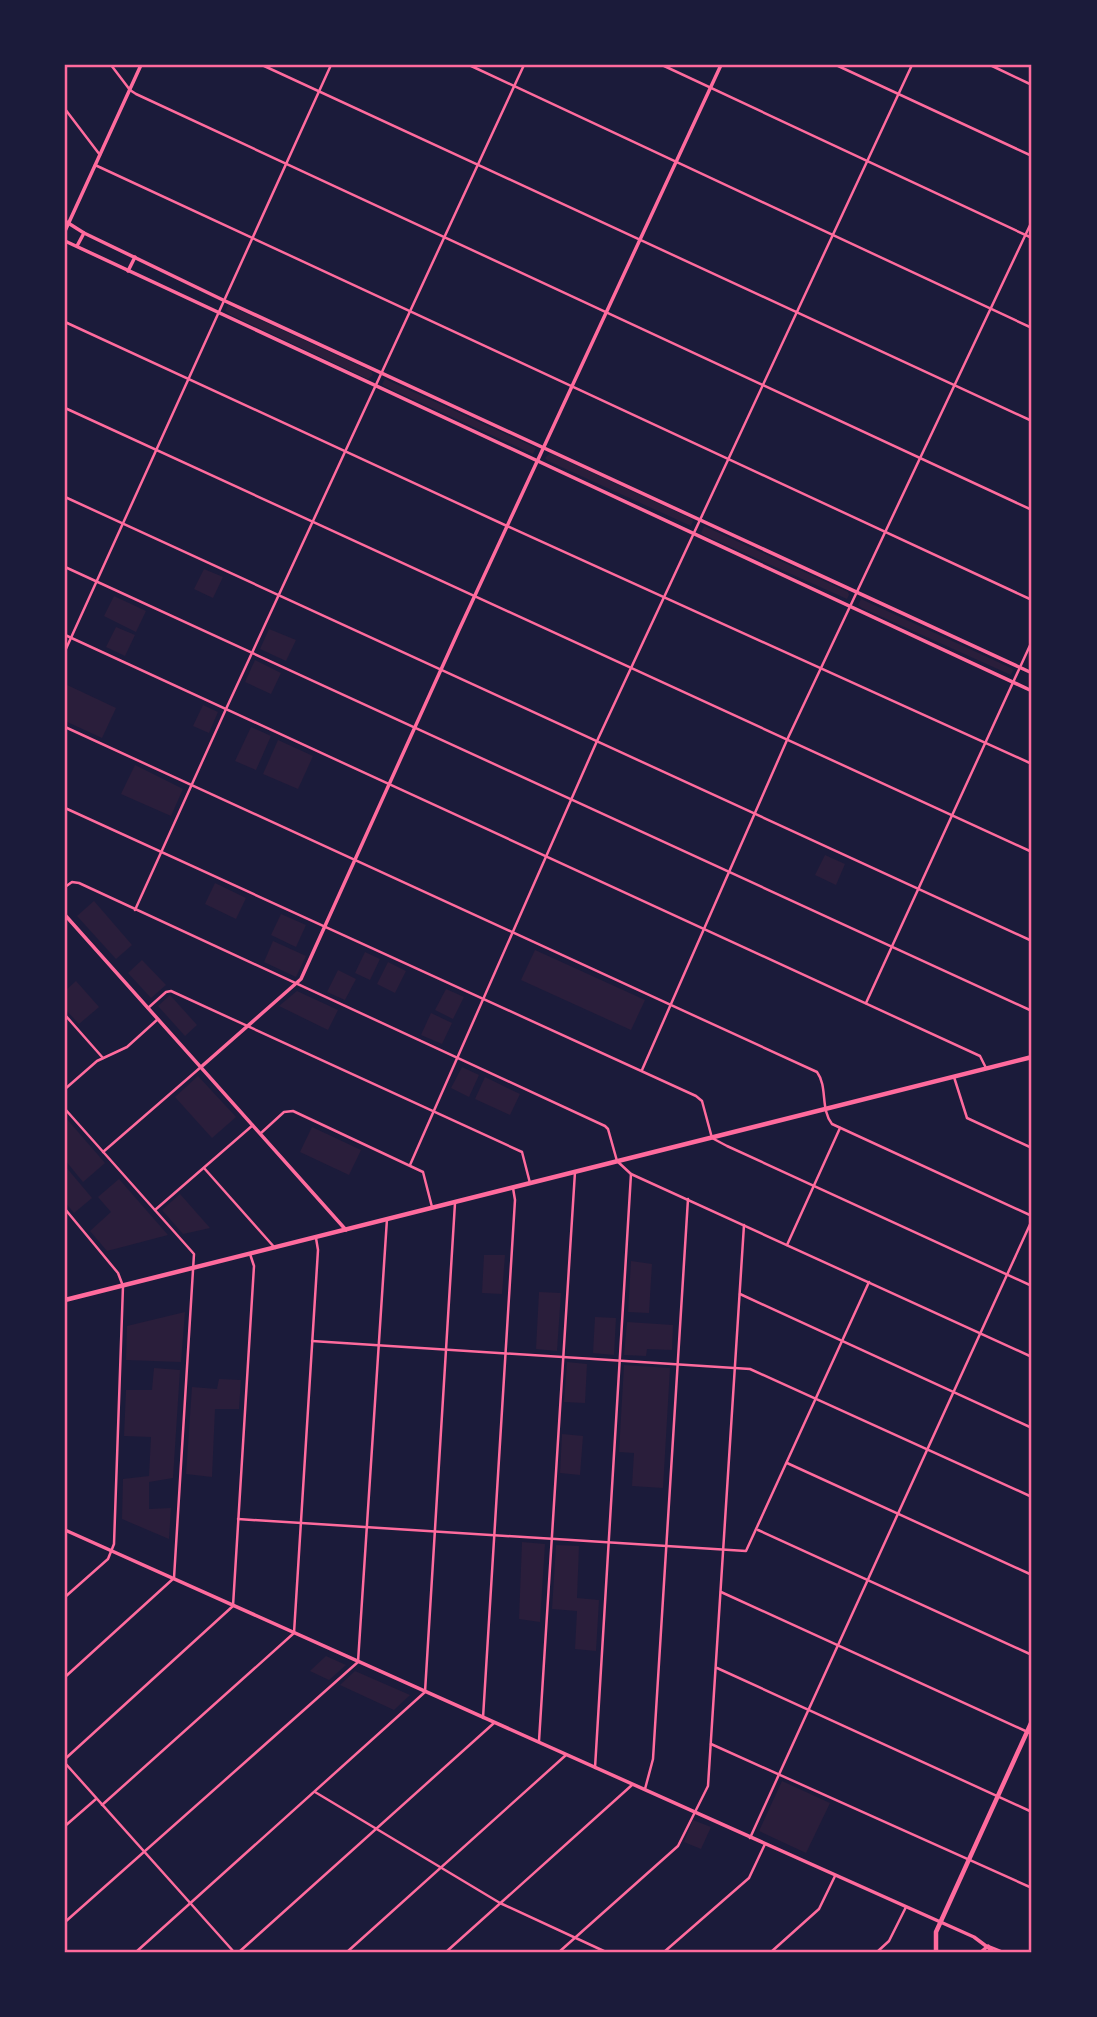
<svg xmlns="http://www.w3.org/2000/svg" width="1097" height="2017" font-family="'Sofia Sans Condensed',sans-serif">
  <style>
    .green { fill: #2a1e3b }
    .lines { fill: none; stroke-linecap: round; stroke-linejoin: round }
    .minor { stroke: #ff6b9d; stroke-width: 2.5 }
    .tertiary { stroke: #ff6b9d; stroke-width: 3.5 }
    .primary { stroke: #ff6b9d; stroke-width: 4.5 }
    .neatline { fill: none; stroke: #ff6b9d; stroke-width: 2.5 }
  </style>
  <rect width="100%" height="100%" fill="#1b1b3a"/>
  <g class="green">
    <path d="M228 305 371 371 373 375 368 379 229 314 225 311Z"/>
    <path d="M385 379 532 446 536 448 533 454 384 386 382 384Z"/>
    <path d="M550 453 692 519 693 521 691 526 548 461 545 458Z"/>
    <path d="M704 526 848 592 849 595 847 599 704 535 701 533Z"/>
    <path d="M204 569 223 577 213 598 194 589Z"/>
    <path d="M114 596 146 611 136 632 104 616Z"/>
    <path d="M861 599 1011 668 1013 670 1011 675 862 608 858 605Z"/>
    <path d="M116 627 135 635 125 656 106 647Z"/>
    <path d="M269 629 296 640 286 661 260 649Z"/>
    <path d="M255 660 281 673 271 694 245 682Z"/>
    <path d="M65 684 116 708 102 738 65 721Z"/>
    <path d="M203 705 218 712 209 733 193 726Z"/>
    <path d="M251 727 271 736 256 770 235 761Z"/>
    <path d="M278 740 313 756 298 789 263 774Z"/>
    <path d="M135 765 183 789 171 816 121 794Z"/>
    <path d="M825 855 845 864 836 885 815 875Z"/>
    <path d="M215 883 246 898 236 919 205 904Z"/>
    <path d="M94 901 132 945 116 959 77 916Z"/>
    <path d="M281 914 306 925 296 947 271 935Z"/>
    <path d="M273 941 306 956 296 977 264 962Z"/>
    <path d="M535 950 645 1000 631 1030 521 980Z"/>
    <path d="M365 952 380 959 370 980 355 973Z"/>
    <path d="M142 960 166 985 151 998 128 973Z"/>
    <path d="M388 962 406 971 395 993 377 984Z"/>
    <path d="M338 970 356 979 345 1000 327 992Z"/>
    <path d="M76 981 99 1007 79 1024 65 1009V991Z"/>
    <path d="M446 989 464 997 453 1019 435 1010Z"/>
    <path d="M297 991 338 1010 328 1030 279 1006Z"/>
    <path d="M170 995 197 1025 185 1036 158 1006Z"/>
    <path d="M431 1013 452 1023 442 1044 421 1035Z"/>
    <path d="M462 1067 479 1075 469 1097 451 1088Z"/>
    <path d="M198 1076 236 1117 212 1138 175 1097Z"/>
    <path d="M485 1077 520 1094 510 1115 475 1099Z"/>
    <path d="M65 1117 105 1163 83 1182 65 1160Z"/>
    <path d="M312 1127 361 1150 349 1175 300 1152Z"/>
    <path d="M65 1166 92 1198 74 1213 65 1202Z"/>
    <path d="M119 1179 168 1235 107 1251 90 1231 111 1212 98 1197Z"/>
    <path d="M180 1194 210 1228 183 1234 162 1210Z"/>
    <path d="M484 1255H505L502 1294 482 1293Z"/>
    <path d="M631 1261 652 1264 649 1313 628 1312Z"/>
    <path d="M539 1292 561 1293 557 1351 536 1349Z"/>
    <path d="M185 1312 181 1362 126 1360 127 1326Z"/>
    <path d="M595 1317 616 1318 614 1355 593 1353Z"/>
    <path d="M627 1322 673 1325 672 1350 647 1349 646 1356 624 1355Z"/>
    <path d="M567 1362 587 1364 585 1403 564 1402Z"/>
    <path d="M624 1365 670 1368 663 1488 632 1486 634 1453 619 1452Z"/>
    <path d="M154 1368 180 1370 173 1478 149 1482V1509L171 1508 169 1539 122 1519 123 1479 149 1476 151 1437 124 1436 126 1390H152Z"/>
    <path d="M219 1379 241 1380 239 1409H215L212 1477 186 1474 192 1387 217 1389Z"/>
    <path d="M562 1434 583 1436 580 1475 560 1473Z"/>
    <path d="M522 1542 545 1544 540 1622 519 1619Z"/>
    <path d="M556 1545 579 1546 577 1598 599 1600 596 1651 575 1649 577 1611 552 1609Z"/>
    <path d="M326 1656 346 1665 329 1680 310 1671Z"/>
    <path d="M355 1671 410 1695 394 1710 340 1685Z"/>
    <path d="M782 1781 830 1803 806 1853 759 1831Z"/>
    <path d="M693 1820 711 1827 701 1849 684 1842Z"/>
  </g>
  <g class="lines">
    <g class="minor">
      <path d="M111 65 130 90 136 94 1032 510"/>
      <path d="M262 65 1032 421"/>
      <path d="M469 65 1032 328"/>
      <path d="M662 65 1032 238"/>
      <path d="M836 65 1032 156"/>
      <path d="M990 65 1032 85"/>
      <path d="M65 109 100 155"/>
      <path d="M95 165 1032 600"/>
      <path d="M65 322 507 526 1032 764"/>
      <path d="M65 408 1032 852"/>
      <path d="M65 497 1032 941"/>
      <path d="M65 567 1032 1011"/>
      <path d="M65 635 980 1056 986 1068"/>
      <path d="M65 651 331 65"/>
      <path d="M65 727 817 1072C828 1087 820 1109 832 1124L1032 1216"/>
      <path d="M65 808 696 1096 702 1101 712 1138 727 1146 1032 1286"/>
      <path d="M65 887 72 882 79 883 605 1126 608 1129 617 1161 631 1174 1032 1357"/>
      <path d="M135 910 226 709 524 65"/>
      <path d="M866 1003 1032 641"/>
      <path d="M148 1008 166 992 171 991 522 1152 530 1183"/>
      <path d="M65 1015 103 1058"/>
      <path d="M642 1070 787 740 1032 221"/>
      <path d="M954 1077 967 1118 1032 1148"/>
      <path d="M65 1089 97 1061 127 1047 158 1019"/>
      <path d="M65 1109 194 1254 174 1578 65 1677"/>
      <path d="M261 1133 284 1112 293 1111 423 1172 432 1207"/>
      <path d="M103 1152 201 1067"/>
      <path d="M410 1165 597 741 912 65"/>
      <path d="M204 1168 275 1248"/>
      <path d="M65 1209 118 1273 123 1286 114 1544 108 1559 65 1597"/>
      <path d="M155 1210 253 1125"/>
      <path d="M787 1245 840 1128"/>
      <path d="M740 1294 1032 1428"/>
      <path d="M312 1341 750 1369 1032 1497"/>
      <path d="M787 1463 1032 1575"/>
      <path d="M238 1519 746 1551 869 1282"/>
      <path d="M758 1530 1032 1655"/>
      <path d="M721 1592 1032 1734"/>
      <path d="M717 1668 1032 1812"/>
      <path d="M483 1718 515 1200 513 1188"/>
      <path d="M539 1741 575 1172"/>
      <path d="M711 1744 1032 1888"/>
      <path d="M65 1759 233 1606 254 1266 250 1254"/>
      <path d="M65 1763 234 1952"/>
      <path d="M595 1768 631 1174"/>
      <path d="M645 1789 653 1759 688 1199"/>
      <path d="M315 1792 500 1903 606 1952"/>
      <path d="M102 1805 294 1633 318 1250 316 1238"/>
      <path d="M65 1826 96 1799"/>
      <path d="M750 1838 1032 1220"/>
      <path d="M65 1922 358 1662 387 1219"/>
      <path d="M988 1946 1003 1952"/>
      <path d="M136 1952 425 1692 455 1203"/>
      <path d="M239 1952 494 1723"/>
      <path d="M347 1952 566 1755"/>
      <path d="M446 1952 632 1785"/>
      <path d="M559 1952 678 1846 708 1786 744 1225"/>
      <path d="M664 1952 749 1878 765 1844"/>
      <path d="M771 1952 819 1909 835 1876"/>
      <path d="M877 1952 889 1941 906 1907"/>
    </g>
    <g class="tertiary">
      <path d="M65 221 84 233 223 300 1032 673"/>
      <path d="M65 231 141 65"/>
      <path d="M65 241 1032 691"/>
      <path d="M77 246 84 233"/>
      <path d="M128 271 135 257"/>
      <path d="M65 915 346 1230"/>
      <path d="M201 1067 301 979 458 632 721 65"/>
      <path d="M65 1530 974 1937 994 1952"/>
      <path d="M981 1952 988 1946"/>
    </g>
    <g class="primary">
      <path d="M65 1300 1032 1057"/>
      <path d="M936 1952V1932L1032 1721"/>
    </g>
  </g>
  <rect width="1097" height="2017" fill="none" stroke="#1b1b3a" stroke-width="133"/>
  <rect x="66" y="66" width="964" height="1885" class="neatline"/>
</svg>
